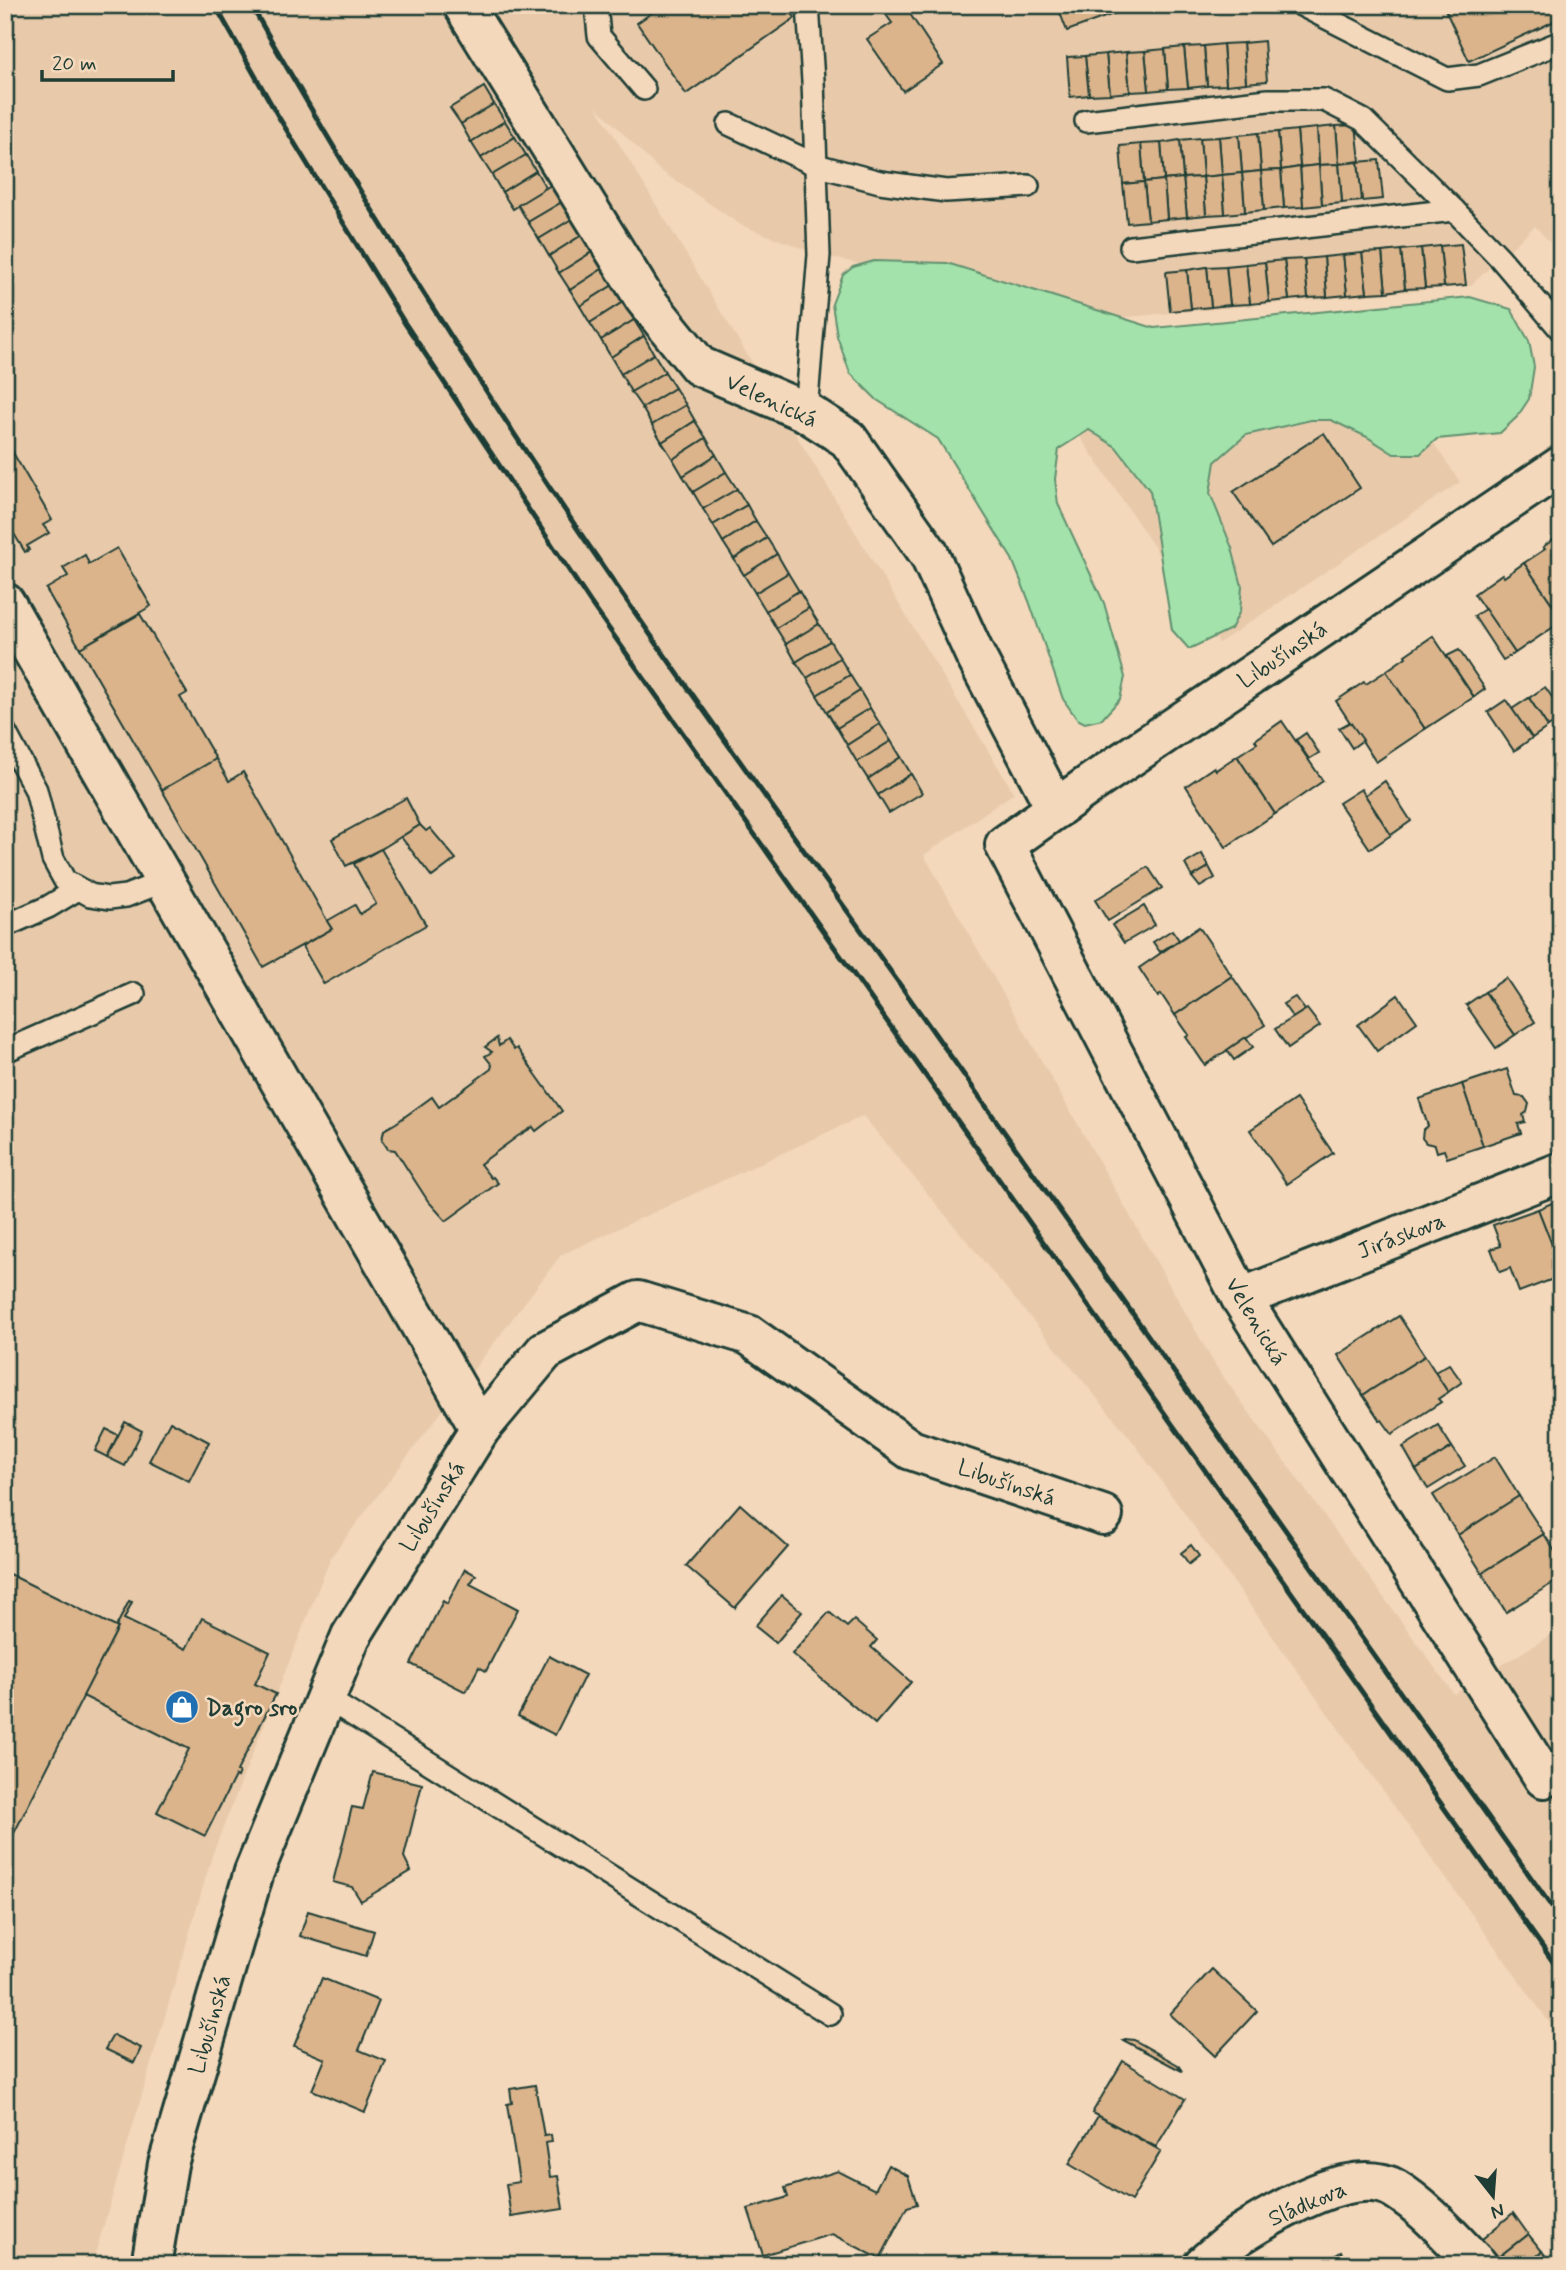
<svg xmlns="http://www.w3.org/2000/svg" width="1566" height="2270" font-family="Mynerve,sans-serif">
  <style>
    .built { fill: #e8caab }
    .green { fill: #a3e2aa; stroke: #61906f; stroke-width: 2 }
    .building { fill: #dbb48c; stroke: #1f3d34; stroke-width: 2 }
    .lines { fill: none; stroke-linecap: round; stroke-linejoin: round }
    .service-casing { stroke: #1f3d34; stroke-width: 26 }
    .minor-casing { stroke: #1f3d34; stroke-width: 44 }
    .service { stroke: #f4d8bb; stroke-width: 21 }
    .minor { stroke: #f4d8bb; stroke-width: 38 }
    .rail { stroke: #1f3d34; stroke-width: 5 }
    .labels { text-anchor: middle; stroke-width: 5; stroke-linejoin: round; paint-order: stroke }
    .street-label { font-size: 23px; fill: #1f3d34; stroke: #f4d8bb }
    .poi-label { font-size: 23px; font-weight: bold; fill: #1f3d34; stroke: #f4d8bb; text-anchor: start }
  </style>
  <rect width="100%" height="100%" fill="#f4d8bb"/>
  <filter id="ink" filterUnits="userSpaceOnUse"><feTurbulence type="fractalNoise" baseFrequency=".0143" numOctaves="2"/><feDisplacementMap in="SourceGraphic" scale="14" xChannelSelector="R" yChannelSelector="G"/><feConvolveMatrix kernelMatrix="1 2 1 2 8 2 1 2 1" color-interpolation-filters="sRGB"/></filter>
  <g filter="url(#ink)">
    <g class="built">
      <path d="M5 5H1561V255L1535 226 1470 286 1106 319 819 255 741 225 658 169 596 106 1014 793 924 855 1217 1368 1454 1694 1561 1629V2039L1131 1439 863 1116 561 1255 331 1557 213 1853 93 2262 92 2265H5Z"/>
      <path d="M1378 360 1460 482 1219 643 1078 434 1130 399Z"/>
    </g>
    <path class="green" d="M874 261 947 263 1154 328 1470 297 1511 309 1529 341 1534 367 1529 399 1517 417 1500 433 1437 439 1420 454H1394L1367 437 1331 420H1311L1246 435 1215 462 1210 493 1232 548 1242 586 1240 611 1231 629 1189 649 1172 630 1150 491 1116 447 1089 430 1059 449 1055 479 1058 504 1104 603 1125 677 1120 699 1102 719 1085 723 1077 719 1063 699 1029 601 1012 559 938 439 877 400 850 373 837 336 832 304 843 275 853 267Z"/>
    <g class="building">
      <path d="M663 5H787L795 18 686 94 637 23Z"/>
      <path d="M879 5H904L943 64 903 91 867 39 892 23Z"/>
      <path d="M1057 5H1138L1067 31Z"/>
      <path d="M1443 5H1561V18L1469 61Z"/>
      <path d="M1264 41 1267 81 1246 83 1243 43Z"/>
      <path d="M1243 43 1246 83 1226 85 1223 44Z"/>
      <path d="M1223 44 1226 85 1207 86 1204 46Z"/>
      <path d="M1204 46 1207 86 1188 88 1184 47Z"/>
      <path d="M1184 47 1188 88 1168 89 1165 49Z"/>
      <path d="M1165 49 1168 89 1149 91 1145 51Z"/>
      <path d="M1145 51 1149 91 1130 92 1126 52Z"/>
      <path d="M1126 52 1130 92 1110 94 1106 54Z"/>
      <path d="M1106 54 1110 94 1089 95 1085 56Z"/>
      <path d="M1085 56 1089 95 1070 97 1067 57Z"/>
      <path d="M484 87 494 104 461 124 450 108Z"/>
      <path d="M494 104 505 121 471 142 461 124Z"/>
      <path d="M505 121 515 137 481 158 471 142Z"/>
      <path d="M1356 125 1360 161 1339 164 1336 126Z"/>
      <path d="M1336 126 1339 164 1319 165 1317 128Z"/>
      <path d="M1317 128 1319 165 1300 167 1297 130Z"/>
      <path d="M1297 130 1300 167 1281 170 1278 132Z"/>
      <path d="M1278 132 1281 170 1261 171 1258 133Z"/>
      <path d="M1258 133 1261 171 1242 173 1239 135Z"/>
      <path d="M1239 135 1242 173 1222 175 1219 137Z"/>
      <path d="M515 137 526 155 492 175 481 158Z"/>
      <path d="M1219 137 1222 175 1203 177 1200 138Z"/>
      <path d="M1200 138 1203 177 1183 178 1180 140Z"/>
      <path d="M1180 140 1183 178 1164 180 1161 143Z"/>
      <path d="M1161 143 1164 180 1144 182 1141 144Z"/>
      <path d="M1141 144 1144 182 1123 184 1120 146Z"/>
      <path d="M526 155 536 171 502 192 492 175Z"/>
      <path d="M1379 160 1383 199 1362 201 1358 162Z"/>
      <path d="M1358 162 1362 201 1342 203 1339 164Z"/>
      <path d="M1339 164 1342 203 1322 205 1319 165Z"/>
      <path d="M1319 165 1322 205 1303 207 1300 167Z"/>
      <path d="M1300 167 1303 207 1284 208 1281 170Z"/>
      <path d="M1281 170 1284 208 1264 210 1261 171Z"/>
      <path d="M536 171 546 188 513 209 502 192Z"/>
      <path d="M1261 171 1264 210 1245 212 1242 173Z"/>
      <path d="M1242 173 1245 212 1225 214 1222 175Z"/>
      <path d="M1222 175 1225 214 1206 215 1203 177Z"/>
      <path d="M1203 177 1206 215 1187 217 1183 178Z"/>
      <path d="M1183 178 1187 217 1167 219 1164 180Z"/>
      <path d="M1164 180 1167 219 1148 221 1144 182Z"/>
      <path d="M1144 182 1148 221 1127 223 1123 184Z"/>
      <path d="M551 185 562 202 528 222 518 205Z"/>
      <path d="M562 202 572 219 539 239 528 222Z"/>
      <path d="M572 219 582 235 549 256 539 239Z"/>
      <path d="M582 235 592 252 559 273 549 256Z"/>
      <path d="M1461 244 1466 285 1444 287 1440 246Z"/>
      <path d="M1440 246 1444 287 1425 288 1421 248Z"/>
      <path d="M1421 248 1425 288 1405 289 1401 250Z"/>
      <path d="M1401 250 1405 289 1386 292 1382 252Z"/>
      <path d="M592 252 602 269 570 290 559 273Z"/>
      <path d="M1382 252 1386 292 1367 293 1362 253Z"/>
      <path d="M1362 253 1367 293 1347 295 1343 255Z"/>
      <path d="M1343 255 1347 295 1327 297 1324 257Z"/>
      <path d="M1324 257 1327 297 1308 298 1304 259Z"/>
      <path d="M1304 259 1308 298 1289 300 1284 260Z"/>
      <path d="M1284 260 1289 300 1269 302 1265 262Z"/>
      <path d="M1265 262 1269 302 1250 304 1246 264Z"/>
      <path d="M1246 264 1250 304 1230 305 1226 266Z"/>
      <path d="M1226 266 1230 305 1211 307 1207 267Z"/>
      <path d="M1207 267 1211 307 1191 309 1187 270Z"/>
      <path d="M602 269 613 285 580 306 570 290Z"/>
      <path d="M1187 270 1191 309 1170 311 1166 272Z"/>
      <path d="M613 285 623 302 590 323 580 306Z"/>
      <path d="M623 302 634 320 601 340 590 323Z"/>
      <path d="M634 320 644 336 611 357 601 340Z"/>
      <path d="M644 336 654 354 621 374 611 357Z"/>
      <path d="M654 354 665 372 631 392 621 374Z"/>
      <path d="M665 372 675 388 642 408 631 392Z"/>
      <path d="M675 388 686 405 652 425 642 408Z"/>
      <path d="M686 405 695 421 662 442 652 425Z"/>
      <path d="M695 421 706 438 673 459 662 442Z"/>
      <path d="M1324 433 1360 488 1271 547 1233 492Z"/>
      <path d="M706 438 716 455 683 476 673 459Z"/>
      <path d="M5 439 52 520 43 525 49 533 27 546 29 550 25 552 5 519Z"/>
      <path d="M716 455 726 472 693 492 683 476Z"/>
      <path d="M726 472 737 489 703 509 693 492Z"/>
      <path d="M737 489 747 505 713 525 703 509Z"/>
      <path d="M747 505 756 521 723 542 713 525Z"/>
      <path d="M756 521 767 538 734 559 723 542Z"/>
      <path d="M1561 534V617L1524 563 1545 549 1543 547Z"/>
      <path d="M767 538 777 554 744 575 734 559Z"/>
      <path d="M117 548 151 606 80 648 46 589 68 576 63 568 85 555 89 564Z"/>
      <path d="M777 554 788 573 755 593 744 575Z"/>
      <path d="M1524 563 1561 617V622L1515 653 1474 594 1502 574 1504 577Z"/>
      <path d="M788 573 799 591 766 611 755 593Z"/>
      <path d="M799 591 809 608 776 628 766 611Z"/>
      <path d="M809 608 819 624 786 644 776 628Z"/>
      <path d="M1485 609 1515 653 1503 660 1474 616Z"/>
      <path d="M140 614 187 693 180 697 216 759 162 790 80 648Z"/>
      <path d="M819 624 830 641 796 662 786 644Z"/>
      <path d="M1433 636 1474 697 1425 729 1386 671 1406 657 1405 655Z"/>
      <path d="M830 641 840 658 807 678 796 662Z"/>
      <path d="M1459 650 1485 689 1474 697 1447 656Z"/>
      <path d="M840 658 850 675 817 695 807 678Z"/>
      <path d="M1386 671 1425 729 1376 762 1336 701 1364 682 1366 684Z"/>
      <path d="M850 675 860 691 827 712 817 695Z"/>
      <path d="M1545 687 1561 710V719L1548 727 1529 698Z"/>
      <path d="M860 691 870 708 837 728 827 712Z"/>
      <path d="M1529 698 1548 727 1532 738 1512 709Z"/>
      <path d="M1506 700 1532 738 1514 751 1488 712Z"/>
      <path d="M870 708 880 724 847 745 837 728Z"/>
      <path d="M1282 721 1323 781 1275 814 1237 756 1257 743 1255 740Z"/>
      <path d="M1350 722 1363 740 1352 748 1339 728Z"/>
      <path d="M880 724 891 741 857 762 847 745Z"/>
      <path d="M1306 733 1319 753 1309 759 1296 740Z"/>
      <path d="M891 741 901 757 868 779 857 762Z"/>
      <path d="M1237 756 1275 814 1226 847 1186 786 1214 767 1216 770Z"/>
      <path d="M901 757 911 774 878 795 868 779Z"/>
      <path d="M216 759 229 781 243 772 332 929 263 967 162 790Z"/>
      <path d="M911 774 922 793 889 813 878 795Z"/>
      <path d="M1385 781 1411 821 1391 835 1365 795Z"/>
      <path d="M1361 789 1391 835 1370 849 1339 803Z"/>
      <path d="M406 798 420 825 381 849 346 866 332 839Z"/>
      <path d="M420 825 426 831 430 828 456 859 432 877 401 837Z"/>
      <path d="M381 849 426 925 324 984 302 946 332 929 327 921 355 905 360 914 376 904 354 864Z"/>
      <path d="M1202 854 1209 867 1192 877 1185 864Z"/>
      <path d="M1148 867 1162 888 1108 921 1095 900Z"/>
      <path d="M1209 867 1215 878 1200 887 1192 877Z"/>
      <path d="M1144 906 1155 925 1124 943 1112 925Z"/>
      <path d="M1199 927 1232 976 1175 1015 1161 994 1158 997 1139 968Z"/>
      <path d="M1172 930 1179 940 1160 952 1153 942Z"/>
      <path d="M1232 976 1265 1025 1205 1065 1186 1037 1189 1035 1175 1015Z"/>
      <path d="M1506 978 1535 1022 1515 1035 1485 992Z"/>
      <path d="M1485 992 1515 1035 1496 1048 1466 1005Z"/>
      <path d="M1398 995 1417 1022 1377 1051 1358 1025Z"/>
      <path d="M1295 997 1305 1010 1293 1018 1283 1004Z"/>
      <path d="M1307 1009 1320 1026 1288 1048 1275 1029Z"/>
      <path d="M1246 1037 1253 1047 1234 1060 1227 1050Z"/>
      <path d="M497 1038 499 1046 507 1040 514 1050 517 1048 562 1111 536 1131 533 1127 518 1136 480 1164 491 1178 493 1177 498 1183 446 1221 428 1201 395 1150 388 1149 382 1140 384 1130 396 1123 432 1097 439 1107 491 1069 492 1065 485 1056 492 1052 485 1047Z"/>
      <path d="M1507 1069 1516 1096 1524 1097 1529 1104 1527 1112 1523 1115 1525 1122 1518 1124 1521 1133 1483 1146 1462 1084Z"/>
      <path d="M1462 1084 1483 1146 1447 1158 1444 1150 1437 1152 1435 1145 1426 1143 1422 1138 1423 1130 1428 1126 1419 1099Z"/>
      <path d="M1296 1099 1333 1153 1287 1184 1250 1130Z"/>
      <path d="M1561 1199V1268L1538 1209Z"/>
      <path d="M1538 1209 1561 1268V1276L1519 1292 1510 1268 1500 1272 1491 1249 1501 1246 1493 1225Z"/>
      <path d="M1399 1316 1425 1356 1363 1395 1338 1355Z"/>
      <path d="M1425 1356 1448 1392 1438 1399 1441 1402 1392 1434 1382 1420 1380 1421 1363 1395Z"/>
      <path d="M1449 1364 1462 1382 1448 1392 1435 1372Z"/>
      <path d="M170 1421 209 1442 189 1481 149 1461Z"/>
      <path d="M125 1422 142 1431 125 1466 107 1457Z"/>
      <path d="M1438 1425 1452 1447 1416 1470 1403 1447Z"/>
      <path d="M106 1429 118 1435 107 1457 95 1451Z"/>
      <path d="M1452 1447 1465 1466 1428 1489 1416 1470Z"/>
      <path d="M1495 1457 1519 1496 1458 1535 1433 1495Z"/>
      <path d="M1519 1496 1544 1534 1482 1573 1458 1535Z"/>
      <path d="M740 1504 788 1547 735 1608 686 1566Z"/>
      <path d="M1544 1534 1561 1561V1578L1506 1612 1482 1573Z"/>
      <path d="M1191 1545 1199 1556 1189 1564 1181 1553Z"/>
      <path d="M465 1569 476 1575 470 1584 518 1609 486 1671 479 1667 466 1692 411 1664 443 1601 447 1604Z"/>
      <path d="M5 1572 118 1628 5 1851Z"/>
      <path d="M782 1595 802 1612 776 1643 755 1626Z"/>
      <path d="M129 1601 132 1602 124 1619 186 1649 202 1618 270 1652 255 1684 276 1694 237 1771 239 1772 237 1777 235 1776 205 1836 157 1812 189 1749 83 1696 118 1628 116 1627Z"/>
      <path d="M829 1612 847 1627 854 1620 877 1640 871 1647 911 1682 875 1724 792 1654Z"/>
      <path d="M549 1656 585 1675 555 1735 518 1716Z"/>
      <path d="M373 1772 422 1784 404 1857 411 1871 361 1901 352 1887 333 1882 352 1807 363 1809Z"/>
      <path d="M308 1911 374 1931 366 1956 300 1936Z"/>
      <path d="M1212 1969 1257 2011 1215 2056 1170 2014Z"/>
      <path d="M322 1978 379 2001 359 2050 386 2061 365 2112 312 2090 325 2059 294 2046Z"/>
      <path d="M113 2035 141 2048 134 2063 105 2049Z"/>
      <path d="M1125 2039 1134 2040 1178 2065 1182 2071 1123 2040Z"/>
      <path d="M1123 2061 1185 2099 1156 2147 1092 2113Z"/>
      <path d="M535 2085 544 2136 551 2135 552 2142 545 2143 550 2177 558 2176 563 2209 511 2217 506 2184 519 2182 507 2104 512 2103 510 2089Z"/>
      <path d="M1098 2116 1161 2151 1131 2201 1069 2164Z"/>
      <path d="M888 2165 908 2176 917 2204 907 2207 880 2259 832 2234 763 2255 748 2209 788 2197 785 2188 838 2171 875 2190Z"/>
      <path d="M1513 2213 1528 2234 1496 2259 1481 2240Z"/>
      <path d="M1528 2234 1542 2251 1525 2265H1500L1496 2259Z"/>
      <path d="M1542 2251 1552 2265H1525Z"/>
      <path d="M1341 2252 1346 2261 1353 2255 1359 2265H1320Z"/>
    </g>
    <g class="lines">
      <g class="service-casing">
        <g id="service">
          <path d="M596 5 599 36 644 89"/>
          <path d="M1301 5 1447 79 1479 75 1561 42"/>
          <path d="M1086 121 1268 100H1324L1363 120 1454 210 1500 258 1561 330"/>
          <path d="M729 124 816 165 880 182 946 191 1028 186"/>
          <path d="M1131 247 1454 210"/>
          <path d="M806 412 819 255 813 81 808 5"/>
          <path d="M5 732 36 790 53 859 65 881 90 895 109 898 126 896 165 881"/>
          <path d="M5 926 48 907 78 889"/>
          <path d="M5 1051 134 994"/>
          <path d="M326 1698 830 2014"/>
        </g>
      </g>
      <g class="minor-casing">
        <g id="minor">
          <path d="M463 5 644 298 699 366 806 412 848 439 929 554 974 653 1056 809"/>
          <path d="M5 603 480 1429"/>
          <path d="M1241 1298 1561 1172"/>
          <path d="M1544 1778 1241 1298 1005 845 1096 780 1561 466"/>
          <path d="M151 2265 168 2164 254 1872 351 1636 480 1429 545 1351 638 1301 749 1335 911 1450 1103 1515"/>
          <path d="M1203 2265C1215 2255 1228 2243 1241 2234 1276 2212 1354 2164 1395 2189 1426 2208 1452 2239 1478 2265"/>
        </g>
      </g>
      <use href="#service" class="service"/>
      <use href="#minor" class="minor"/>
      <g class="rail">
        <path d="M215 5 278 116 404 322 590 602 1561 1973"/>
        <path d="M251 5C345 171 446 332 552 491 675 675 807 853 935 1034 1143 1330 1352 1625 1561 1920"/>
      </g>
    </g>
  </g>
  <defs>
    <g id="shop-disc" transform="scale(1.75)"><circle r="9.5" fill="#1f6fb2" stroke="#f4d8bb"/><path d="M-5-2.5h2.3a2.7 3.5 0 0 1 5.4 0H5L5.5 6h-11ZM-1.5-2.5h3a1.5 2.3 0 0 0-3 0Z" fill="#fff"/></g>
  </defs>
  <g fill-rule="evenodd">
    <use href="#shop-disc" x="182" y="1707"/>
  </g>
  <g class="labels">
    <g class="street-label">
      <text transform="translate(772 400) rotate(25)" y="8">Velenická</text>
      <text transform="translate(1282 654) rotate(-34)" y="8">Libušínská</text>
      <text transform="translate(1401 1235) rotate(-21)" y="8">Jiráskova</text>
      <text transform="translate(1257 1321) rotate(59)" y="8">Velenická</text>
      <text transform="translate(1007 1482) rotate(19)" y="8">Libušínská</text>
      <text transform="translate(432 1506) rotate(-58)" y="8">Libušínská</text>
      <text transform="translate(209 2024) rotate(-74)" y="8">Libušínská</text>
      <text transform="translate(1307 2203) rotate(-23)" y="8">Sládkova</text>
    </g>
    <g class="poi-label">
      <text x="206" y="1715">Dagro sro</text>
    </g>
  </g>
  <rect width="1566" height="2270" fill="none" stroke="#f4d8bb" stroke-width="28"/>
  <rect x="14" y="14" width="1538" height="2242" fill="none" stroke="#1f3d34" stroke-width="2.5" filter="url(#ink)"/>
  <g transform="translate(1493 2196) rotate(163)" stroke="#f4d8bb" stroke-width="5" paint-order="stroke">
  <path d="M0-5L12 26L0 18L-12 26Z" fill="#1f3d34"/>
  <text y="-10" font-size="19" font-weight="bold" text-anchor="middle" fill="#1f3d34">N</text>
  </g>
  <path d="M42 70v10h131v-10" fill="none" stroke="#1f3d34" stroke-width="3.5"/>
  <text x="52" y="70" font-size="21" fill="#1f3d34" stroke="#f4d8bb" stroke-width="5" paint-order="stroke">20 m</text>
</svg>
